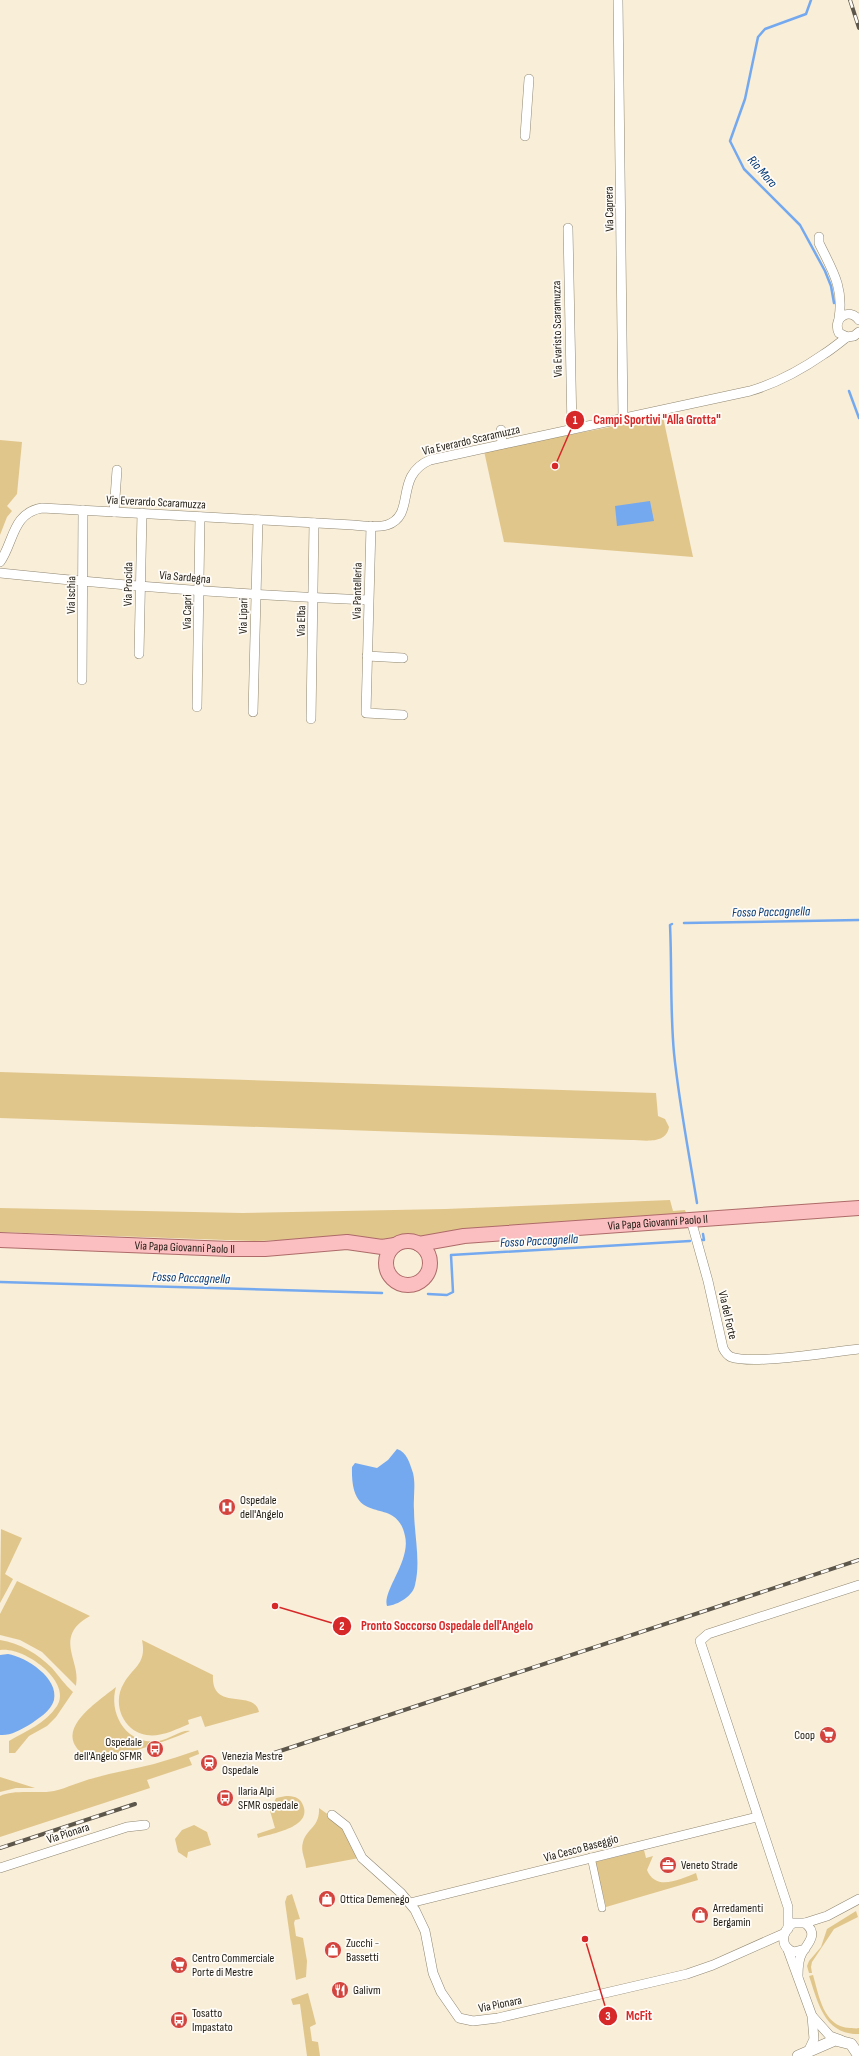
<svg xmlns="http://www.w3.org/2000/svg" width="859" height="2056" font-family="'Sofia Sans Condensed',sans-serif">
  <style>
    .green { fill: #e1c68b }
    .water { fill: #74a9f0 }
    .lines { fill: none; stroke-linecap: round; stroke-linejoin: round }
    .stream { stroke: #74a9f0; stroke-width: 2.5 }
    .pedestrian-casing { stroke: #908772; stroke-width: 8 }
    .minor-casing { stroke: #908772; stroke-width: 10 }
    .tertiary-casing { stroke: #908772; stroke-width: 12 }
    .primary-casing { stroke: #ad6a68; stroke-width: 16 }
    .pedestrian { stroke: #fff; stroke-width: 7 }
    .minor { stroke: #fff; stroke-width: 9 }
    .tertiary { stroke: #fff; stroke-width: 11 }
    .primary { stroke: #fcbfc1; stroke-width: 14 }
    .rail-casing { stroke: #5d574b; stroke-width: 4 }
    .rail { stroke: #fffcf8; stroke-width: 2.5; stroke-dasharray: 8; stroke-linecap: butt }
    .labels { text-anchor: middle; stroke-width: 3.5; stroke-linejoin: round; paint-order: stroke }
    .street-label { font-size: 12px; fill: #1d1911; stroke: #fffcf8 }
    .poi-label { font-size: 12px; fill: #1d1911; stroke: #fffcf8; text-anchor: start }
    .water-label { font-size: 13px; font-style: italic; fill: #003674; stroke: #fffcf8 }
    .leader { fill: none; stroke: #d62828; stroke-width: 1.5 }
    .callout-dot { fill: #d62828; stroke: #fffcf8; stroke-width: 1.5 }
    .mark-label { font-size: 12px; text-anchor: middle; font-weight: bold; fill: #fff }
    .callout-label { font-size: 13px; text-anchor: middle; font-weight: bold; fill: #d62828; stroke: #fffcf8; stroke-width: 3.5; stroke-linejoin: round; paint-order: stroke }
  </style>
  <rect width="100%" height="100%" fill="#f9eed8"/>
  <g class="green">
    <path d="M663 417 693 557 504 542 484 451Z"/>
    <path d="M0 440 22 442 17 494 7 506 12 511 7 517 0 535Z"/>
    <path d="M0 1072 656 1093 658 1116 665 1119 669 1127C666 1145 644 1140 630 1140L0 1118Z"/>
    <path d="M670 1200 673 1211 685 1210 686 1213 450 1231 421 1240 406 1238 393 1243 298 1240 254 1241 0 1232V1208L242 1213 445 1209Z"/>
    <path d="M1 1529 22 1538 5 1574 13 1579 0 1603Z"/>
    <path d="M17 1581 90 1616C52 1637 82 1661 76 1686L42 1652 20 1640 0 1635V1614Z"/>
    <path d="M0 1640C20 1643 38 1654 52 1668 59 1676 65 1685 73 1692L56 1717 47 1726 29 1736 15 1753H9V1741C26 1731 46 1723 57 1706 73 1682 24 1646 0 1650Z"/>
    <path d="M142 1640 213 1675C211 1713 254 1688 259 1712L205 1727 201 1716 188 1720 189 1724C170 1732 150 1743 131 1728 118 1717 115 1697 124 1683 133 1667 147 1664 142 1640Z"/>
    <path d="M116 1687C108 1714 127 1746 159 1741 169 1739 183 1729 190 1731 167 1741 111 1762 86 1756 50 1732 96 1703 116 1687Z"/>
    <path d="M198 1750 199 1754 189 1758 192 1765 147 1780 150 1788 0 1837V1796C14 1789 38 1794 54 1791 67 1788 81 1781 94 1778 114 1772 134 1769 154 1764 168 1760 183 1755 198 1750Z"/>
    <path d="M0 1777 35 1788H16L0 1792Z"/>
    <path d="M286 1796C293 1796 299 1797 302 1803 315 1827 273 1833 258 1838L257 1834 275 1828 270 1811 276 1798Z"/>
    <path d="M319 1808 344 1826 359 1858 306 1868C306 1859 300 1852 303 1842 307 1828 320 1827 319 1808Z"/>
    <path d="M194 1825 207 1832 211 1845 188 1852 187 1858 178 1852 175 1839 182 1830Z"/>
    <path d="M644 1850 646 1858 653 1856 647 1870C656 1892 680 1879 696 1873L698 1880 606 1907 595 1862Z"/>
    <path d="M292 1894 300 1919 295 1920 294 1923 296 1936 303 1938 307 1961 306 1977 296 1980 285 1902 287 1896Z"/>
    <path d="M856 1911 858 1917 834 1929 812 1962 811 1967 812 1973H809L807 1966 809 1961 821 1947 827 1929Z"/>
    <path d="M813 1975C819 1995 823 2027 850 2028 854 2028 856 2029 859 2028V2034C824 2035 818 2002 809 1976Z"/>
    <path d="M308 1993 316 2024 310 2027 312 2041 318 2042 320 2056H307L300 2004 293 2005 291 1999Z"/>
  </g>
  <g class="water">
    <path d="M650 501 654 521 617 526 615 506Z"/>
    <path d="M397 1449C407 1452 410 1464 413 1473 416 1485 413 1498 414 1510 414 1534 421 1561 415 1585 413 1596 398 1605 387 1606 382 1591 411 1561 405 1536 396 1492 350 1532 352 1467L355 1463 377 1468 388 1460Z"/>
    <path d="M8 1654C26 1657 59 1678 54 1700 51 1711 38 1719 29 1725 20 1730 10 1736 0 1735V1655Z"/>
  </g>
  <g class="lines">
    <g class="stream">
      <path d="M811 0 806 14 765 29 758 37 745 99 730 141 744 169 800 225 825 271 831 286 834 303"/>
      <path d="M849 391 859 418"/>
      <path d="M684 923 859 920"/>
      <path d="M672 924 670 925C672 968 670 1010 674 1053 679 1103 689 1153 697 1203"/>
      <path d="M700 1240H704L703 1234"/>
      <path d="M0 1282 382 1293"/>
      <path d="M428 1294 447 1295 453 1292 451 1255 690 1241"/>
    </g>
    <g class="pedestrian-casing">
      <path id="pedestrian" d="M591 1857 602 1908"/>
    </g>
    <g class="minor-casing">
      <g id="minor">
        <path d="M618 0 623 418"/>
        <path d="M525 136 529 79"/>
        <path d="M568 228 572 429"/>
        <path d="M819 237V243C832 270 844 287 839 318"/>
        <path d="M859 320C849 307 832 318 839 333L847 337 854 336 859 332"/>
        <path d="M501 430 502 444"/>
        <path d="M114 512 117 470"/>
        <path d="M371 526 366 713 403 715"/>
        <path d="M0 562C14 542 12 513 42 508L353 525C364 526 376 528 387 525 417 515 393 476 430 460L750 391C777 383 801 370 824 354 832 349 839 343 847 337"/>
        <path d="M0 573C122 586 246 595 368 600"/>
        <path d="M139 654 142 513"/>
        <path d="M367 656 403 658"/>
        <path d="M82 680 83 510"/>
        <path d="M197 707 200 517"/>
        <path d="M253 712 258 520"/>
        <path d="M311 719 314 523"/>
        <path d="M691 1220 708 1281 723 1348C725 1352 727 1355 731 1357 754 1365 831 1352 859 1349"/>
        <path d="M332 1815 346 1826 362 1858 401 1893 415 1910 425 1931 433 1973 441 1992 459 2018 473 2021 498 2018 687 1974 713 1965 785 1933"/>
        <path d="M0 1868 127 1827 145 1825"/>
        <path d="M410 1903 757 1817"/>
        <path d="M805 1923 827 1916 859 1899"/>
        <path d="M788 1929V1907L700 1641 708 1634 859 1585"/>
        <path d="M788 1950 812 2016 814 2039 808 2052"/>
        <path d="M798 1976C798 1969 798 1960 802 1953 808 1943 819 1934 805 1923H793C782 1931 779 1947 794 1952L805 1949"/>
        <path d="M813 2017 830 2036 841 2040"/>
      </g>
    </g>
    <g class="tertiary-casing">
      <path id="tertiary" d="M798 2056 835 2040 851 2044 859 2056"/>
    </g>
    <g class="primary-casing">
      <g id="primary">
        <path id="s1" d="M0 1240 230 1249H265L347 1242 382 1247 395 1245"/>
        <circle cx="408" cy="1263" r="22"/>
        <path id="s2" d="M419 1244 464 1236 859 1208"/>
      </g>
    </g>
    <use href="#pedestrian" class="pedestrian"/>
    <use href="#minor" class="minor"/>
    <use href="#tertiary" class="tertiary"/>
    <use href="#primary" class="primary"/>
    <g class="rail-casing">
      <g id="rail">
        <path d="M850 0 859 28"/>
        <path d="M274 1753 859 1560"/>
        <path d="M0 1848 135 1804"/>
      </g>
    </g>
    <use href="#rail" class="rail"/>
  </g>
  <defs>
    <g id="hospital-disc" transform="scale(0.9)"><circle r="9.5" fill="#d2443d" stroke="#fffcf8"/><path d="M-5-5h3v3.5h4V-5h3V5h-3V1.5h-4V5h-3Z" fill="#fff"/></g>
    <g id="supermarket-disc" transform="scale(0.9)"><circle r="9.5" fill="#d2443d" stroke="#fffcf8"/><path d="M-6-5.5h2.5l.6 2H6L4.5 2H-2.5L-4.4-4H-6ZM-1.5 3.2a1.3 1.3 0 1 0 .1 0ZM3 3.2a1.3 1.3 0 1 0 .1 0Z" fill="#fff"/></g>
    <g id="bus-disc" transform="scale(0.9)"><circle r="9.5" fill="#d2443d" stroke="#fffcf8"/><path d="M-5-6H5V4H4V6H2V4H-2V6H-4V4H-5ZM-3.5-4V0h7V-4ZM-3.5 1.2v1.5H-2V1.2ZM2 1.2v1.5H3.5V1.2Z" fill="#fff"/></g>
    <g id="station-disc" transform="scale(0.9)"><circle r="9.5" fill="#d2443d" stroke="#fffcf8"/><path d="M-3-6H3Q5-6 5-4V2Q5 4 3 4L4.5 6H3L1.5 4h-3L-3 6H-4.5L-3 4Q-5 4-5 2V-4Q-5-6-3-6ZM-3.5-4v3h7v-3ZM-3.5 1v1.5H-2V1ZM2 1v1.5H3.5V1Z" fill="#fff"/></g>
    <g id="office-disc" transform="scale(0.9)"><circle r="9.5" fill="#d2443d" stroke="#fffcf8"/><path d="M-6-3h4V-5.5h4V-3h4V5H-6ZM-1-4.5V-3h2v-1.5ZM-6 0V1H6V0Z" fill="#fff"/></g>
    <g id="shop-disc" transform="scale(0.9)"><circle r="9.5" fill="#d2443d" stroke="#fffcf8"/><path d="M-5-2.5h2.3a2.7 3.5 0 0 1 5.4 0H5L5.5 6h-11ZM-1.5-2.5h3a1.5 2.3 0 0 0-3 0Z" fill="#fff"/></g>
    <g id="restaurant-disc" transform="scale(0.9)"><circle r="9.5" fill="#d2443d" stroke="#fffcf8"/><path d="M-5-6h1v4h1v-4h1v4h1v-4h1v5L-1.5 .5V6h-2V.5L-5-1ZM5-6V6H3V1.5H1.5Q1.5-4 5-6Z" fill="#fff"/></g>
  </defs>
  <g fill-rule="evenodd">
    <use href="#hospital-disc" x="227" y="1507"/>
    <use href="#supermarket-disc" x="828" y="1735"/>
    <use href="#bus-disc" x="155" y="1749"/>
    <use href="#station-disc" x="209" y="1763"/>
    <use href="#bus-disc" x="225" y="1798"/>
    <use href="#office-disc" x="668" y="1865"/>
    <use href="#shop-disc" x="327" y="1899"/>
    <use href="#shop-disc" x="700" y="1915"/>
    <use href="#shop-disc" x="333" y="1950"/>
    <use href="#supermarket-disc" x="179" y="1965"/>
    <use href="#restaurant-disc" x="340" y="1990"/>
    <use href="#bus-disc" x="179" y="2020"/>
  </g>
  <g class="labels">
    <g class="street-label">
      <text transform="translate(609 209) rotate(-91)" y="4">Via Caprera</text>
      <text transform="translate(557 329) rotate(-91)" y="4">Via Evaristo Scaramuzza</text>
      <text transform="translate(471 440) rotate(-13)" y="4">Via Everardo Scaramuzza</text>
      <text transform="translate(156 502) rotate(3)" y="4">Via Everardo Scaramuzza</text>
      <text transform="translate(185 577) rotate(5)" y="4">Via Sardegna</text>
      <text transform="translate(128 584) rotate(-89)" y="4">Via Procida</text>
      <text transform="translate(357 591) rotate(-89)" y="4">Via Pantelleria</text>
      <text transform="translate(71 595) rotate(-89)" y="4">Via Ischia</text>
      <text transform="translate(187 612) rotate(-89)" y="4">Via Capri</text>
      <text transform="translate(243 616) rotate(-89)" y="4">Via Lipari</text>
      <text transform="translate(301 621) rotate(-89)" y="4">Via Elba</text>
      <text dy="4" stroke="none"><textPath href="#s2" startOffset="240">Via Papa Giovanni Paolo II</textPath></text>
      <text dy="4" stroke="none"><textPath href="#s1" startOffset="185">Via Papa Giovanni Paolo II</textPath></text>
      <text transform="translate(728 1315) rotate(77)" y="4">Via del Forte</text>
      <text transform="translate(68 1833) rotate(-18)" y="4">Via Pionara</text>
      <text transform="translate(581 1848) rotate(-15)" y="4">Via Cesco Baseggio</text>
      <text transform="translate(500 2004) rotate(-11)" y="4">Via Pionara</text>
    </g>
    <g class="poi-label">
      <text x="240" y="1504">Ospedale<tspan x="240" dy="14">dell'Angelo</tspan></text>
      <text x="815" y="1739" text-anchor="end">Coop</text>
      <text x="142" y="1746" text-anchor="end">Ospedale<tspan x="142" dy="14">dell'Angelo SFMR</tspan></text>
      <text x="222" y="1760">Venezia Mestre<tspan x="222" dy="14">Ospedale</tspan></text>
      <text x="238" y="1795">Ilaria Alpi<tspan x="238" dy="14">SFMR ospedale</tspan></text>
      <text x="681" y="1869">Veneto Strade</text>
      <text x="340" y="1903">Ottica Demenego</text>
      <text x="713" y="1912">Arredamenti<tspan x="713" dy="14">Bergamin</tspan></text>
      <text x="346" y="1947">Zucchi -<tspan x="346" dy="14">Bassetti</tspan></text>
      <text x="192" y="1962">Centro Commerciale<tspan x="192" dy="14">Porte di Mestre</tspan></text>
      <text x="353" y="1994">Galivm</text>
      <text x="192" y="2017">Tosatto<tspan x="192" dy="14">Impastato</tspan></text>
    </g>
    <g class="water-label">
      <text transform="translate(763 171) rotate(49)" y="5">Rio Moro</text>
      <text transform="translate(771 911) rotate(-1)" y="5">Fosso Paccagnella</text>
      <text transform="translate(539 1240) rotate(-3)" y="5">Fosso Paccagnella</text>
      <text transform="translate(191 1277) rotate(2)" y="5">Fosso Paccagnella</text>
    </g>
  </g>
  <path class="leader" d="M555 466L575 420M275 1606L342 1626M585 1939L608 2016"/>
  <g class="callout-dot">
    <circle cx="555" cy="466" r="4"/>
    <circle cx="275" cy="1606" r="4"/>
    <circle cx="585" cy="1939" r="4"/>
    <circle cx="575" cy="420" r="10"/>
    <circle cx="342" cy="1626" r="10"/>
    <circle cx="608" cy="2016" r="10"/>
  </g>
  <g class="mark-label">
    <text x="575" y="424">1</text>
    <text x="342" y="1630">2</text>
    <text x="608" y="2020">3</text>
  </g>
  <g class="callout-label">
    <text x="657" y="424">Campi Sportivi "Alla Grotta"</text>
    <text x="447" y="1630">Pronto Soccorso Ospedale dell'Angelo</text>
    <text x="639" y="2020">McFit</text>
  </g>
</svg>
